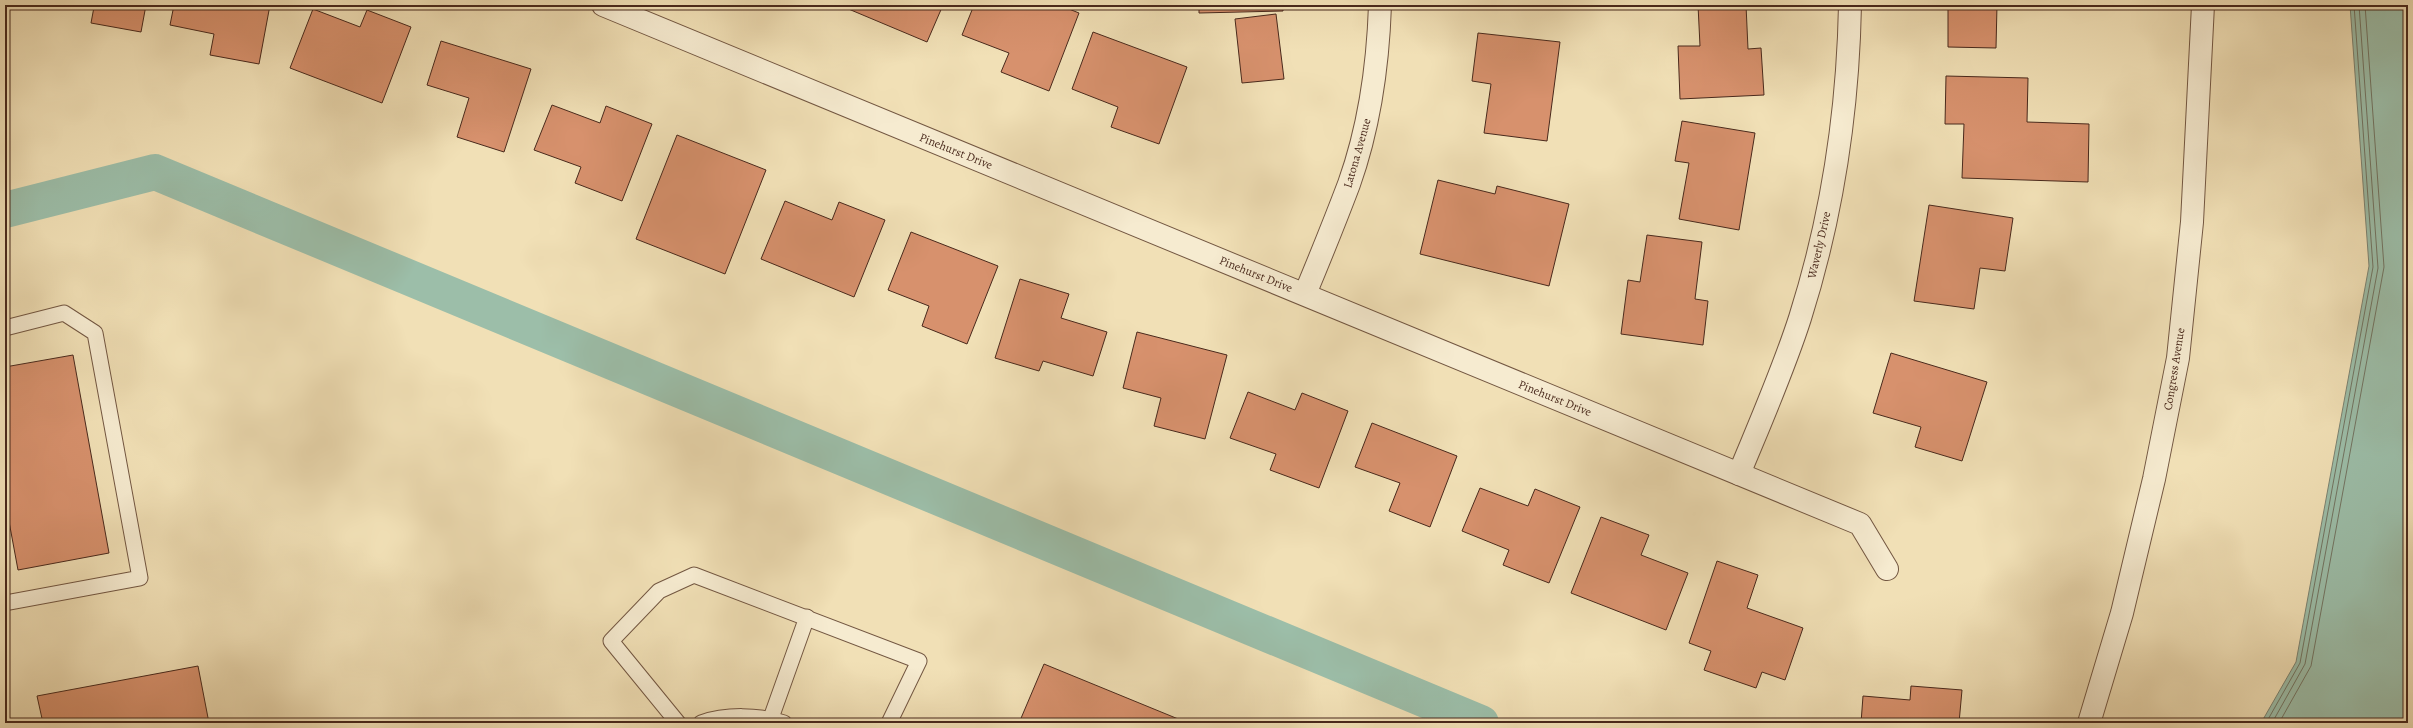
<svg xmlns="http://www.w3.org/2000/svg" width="2413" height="728" font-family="Alegreya,serif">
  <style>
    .water { fill: #9cbea9; stroke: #7b8271 }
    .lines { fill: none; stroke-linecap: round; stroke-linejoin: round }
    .shore { stroke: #727462; stroke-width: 1 }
    .canal { stroke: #9cbea9; stroke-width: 36 }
    .building { fill: #d7916d; stroke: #49291c }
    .service-casing { stroke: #735742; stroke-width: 17 }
    .minor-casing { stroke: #735742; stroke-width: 24 }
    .tertiary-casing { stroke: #735742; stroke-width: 24 }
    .service { stroke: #f6ebd0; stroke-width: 15 }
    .minor { stroke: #f6ebd0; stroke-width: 22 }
    .tertiary { stroke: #f6ebd0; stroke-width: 22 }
    .labels { text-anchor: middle; stroke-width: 3.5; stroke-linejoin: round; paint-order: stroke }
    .street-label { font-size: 12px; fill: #49291c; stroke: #f6ebd0 }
  </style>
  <rect width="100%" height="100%" fill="#f1e0b6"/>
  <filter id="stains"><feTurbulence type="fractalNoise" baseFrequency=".005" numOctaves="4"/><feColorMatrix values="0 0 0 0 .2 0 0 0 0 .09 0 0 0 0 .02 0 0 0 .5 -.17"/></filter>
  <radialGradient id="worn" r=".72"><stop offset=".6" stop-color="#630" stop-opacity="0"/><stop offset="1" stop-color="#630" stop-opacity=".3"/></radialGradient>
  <path class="water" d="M2350 5H2408V723H2261L2296 662 2369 266Z"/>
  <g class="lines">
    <g class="shore">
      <path d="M2266 723 2300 663 2373 267 2354 5"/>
      <path d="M2272 723 2305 664 2378 268 2359 5"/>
      <path d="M2279 723 2311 666 2384 267 2365 5"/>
    </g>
    <path class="canal" d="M5 210 155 172 1481 723"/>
  </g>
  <g class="building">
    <path d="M84 5H146L141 32 91 23 94 7Z"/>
    <path d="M174 5H270L259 64 210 55 214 34 170 25Z"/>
    <path d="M839 5H943L927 42Z"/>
    <path d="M974 5H1059L1079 13 1049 91 1001 72 1009 53 962 35Z"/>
    <path d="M1199 5H1283V11L1199 13Z"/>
    <path d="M1698 5H1746L1748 49 1761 48 1764 95 1680 99 1678 46H1700Z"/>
    <path d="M1948 5H1997L1996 48 1948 47Z"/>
    <path d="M313 9 360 27 367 10 411 27 382 103 290 68Z"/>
    <path d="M1276 14 1284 79 1242 83 1235 19Z"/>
    <path d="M1093 32 1187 67 1159 144 1111 127 1118 107 1072 89Z"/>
    <path d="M1478 33 1560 42 1547 141 1484 133 1491 84 1472 81Z"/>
    <path d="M441 41 531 69 504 152 457 137 469 98 427 85Z"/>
    <path d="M1946 76 2028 78 2027 122 2089 124 2088 182 1962 178 1964 124H1945Z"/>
    <path d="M552 105 600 123 606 106 652 124 622 201 575 183 581 167 534 150Z"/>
    <path d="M1682 121 1755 133 1739 230 1679 219 1689 163 1675 161Z"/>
    <path d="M677 135 766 170 725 274 636 239Z"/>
    <path d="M1438 180 1495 194 1497 186 1569 204 1549 286 1420 254Z"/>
    <path d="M785 201 832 220 839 202 885 220 854 297 761 259Z"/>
    <path d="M1929 205 2013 218 2005 271 1980 268 1974 309 1914 301Z"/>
    <path d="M911 232 998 266 967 344 922 326 929 306 888 290Z"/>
    <path d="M1647 235 1702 242 1695 299 1708 301 1703 345 1621 334 1628 280 1640 282Z"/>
    <path d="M1020 279 1069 294 1061 318 1107 332 1093 376 1043 361 1039 371 995 358Z"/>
    <path d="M1137 332 1227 355 1205 439 1154 426 1161 398 1123 388Z"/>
    <path d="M1891 353 1987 382 1962 461 1915 447 1921 427 1873 413Z"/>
    <path d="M73 355 109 553 18 570 8 516H5V367Z"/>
    <path d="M1248 392 1295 410 1302 393 1348 411 1319 488 1270 470 1276 454 1230 438Z"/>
    <path d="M1372 423 1457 456 1430 527 1389 511 1400 483 1355 467Z"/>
    <path d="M1480 488 1528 506 1535 489 1580 507 1549 583 1503 565 1509 550 1462 531Z"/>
    <path d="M1601 517 1649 535 1641 555 1688 573 1666 630 1571 593Z"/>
    <path d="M1717 561 1758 575 1747 608 1803 628 1785 680 1762 672 1756 688 1704 670 1711 651 1689 643Z"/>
    <path d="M1044 664 1188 723H1019Z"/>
    <path d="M198 666 209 723H43L37 696Z"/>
    <path d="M1911 686 1962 690 1959 723H1861L1863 696 1910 700Z"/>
  </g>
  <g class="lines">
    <g class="service-casing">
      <g id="service">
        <path d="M5 328 64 313 95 333 140 578 5 603"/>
        <path d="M771 718 807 617"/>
        <path d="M678 723 611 641 659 591 694 575 919 661 889 723"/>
        <path d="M701 723C726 714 759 715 784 723"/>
      </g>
    </g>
    <g class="minor-casing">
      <g id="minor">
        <path d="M603 5 1860 524 1887 569"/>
        <path d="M1305 294C1320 258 1335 221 1349 184 1369 128 1378 65 1380 5"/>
        <path d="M1739 474C1760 423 1783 371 1800 318 1832 217 1848 111 1850 5"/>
      </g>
    </g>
    <g class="tertiary-casing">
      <path id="tertiary" d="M2089 723 2122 613 2154 479 2178 358 2192 222 2203 5"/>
    </g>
    <use href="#service" class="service"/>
    <use href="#minor" class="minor"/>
    <use href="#tertiary" class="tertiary"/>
  </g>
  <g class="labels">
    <g class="street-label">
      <text transform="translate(956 151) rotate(22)" y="4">Pinehurst Drive</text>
      <text transform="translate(1357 153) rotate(-74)" y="4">Latona Avenue</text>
      <text transform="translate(1819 245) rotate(-77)" y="4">Waverly Drive</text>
      <text transform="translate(1256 274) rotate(22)" y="4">Pinehurst Drive</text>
      <text transform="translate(2174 369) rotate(-81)" y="4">Congress Avenue</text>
      <text transform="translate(1555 398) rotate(22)" y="4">Pinehurst Drive</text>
    </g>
  </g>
  <rect width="2413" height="728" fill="none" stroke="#f1e0b6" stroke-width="20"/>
  <rect x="6" y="6" width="2401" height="716" fill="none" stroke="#49291c" stroke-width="2"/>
  <rect x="10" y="10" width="2393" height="708" fill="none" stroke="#49291c"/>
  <rect width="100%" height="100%" filter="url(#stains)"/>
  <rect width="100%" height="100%" fill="url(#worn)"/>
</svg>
